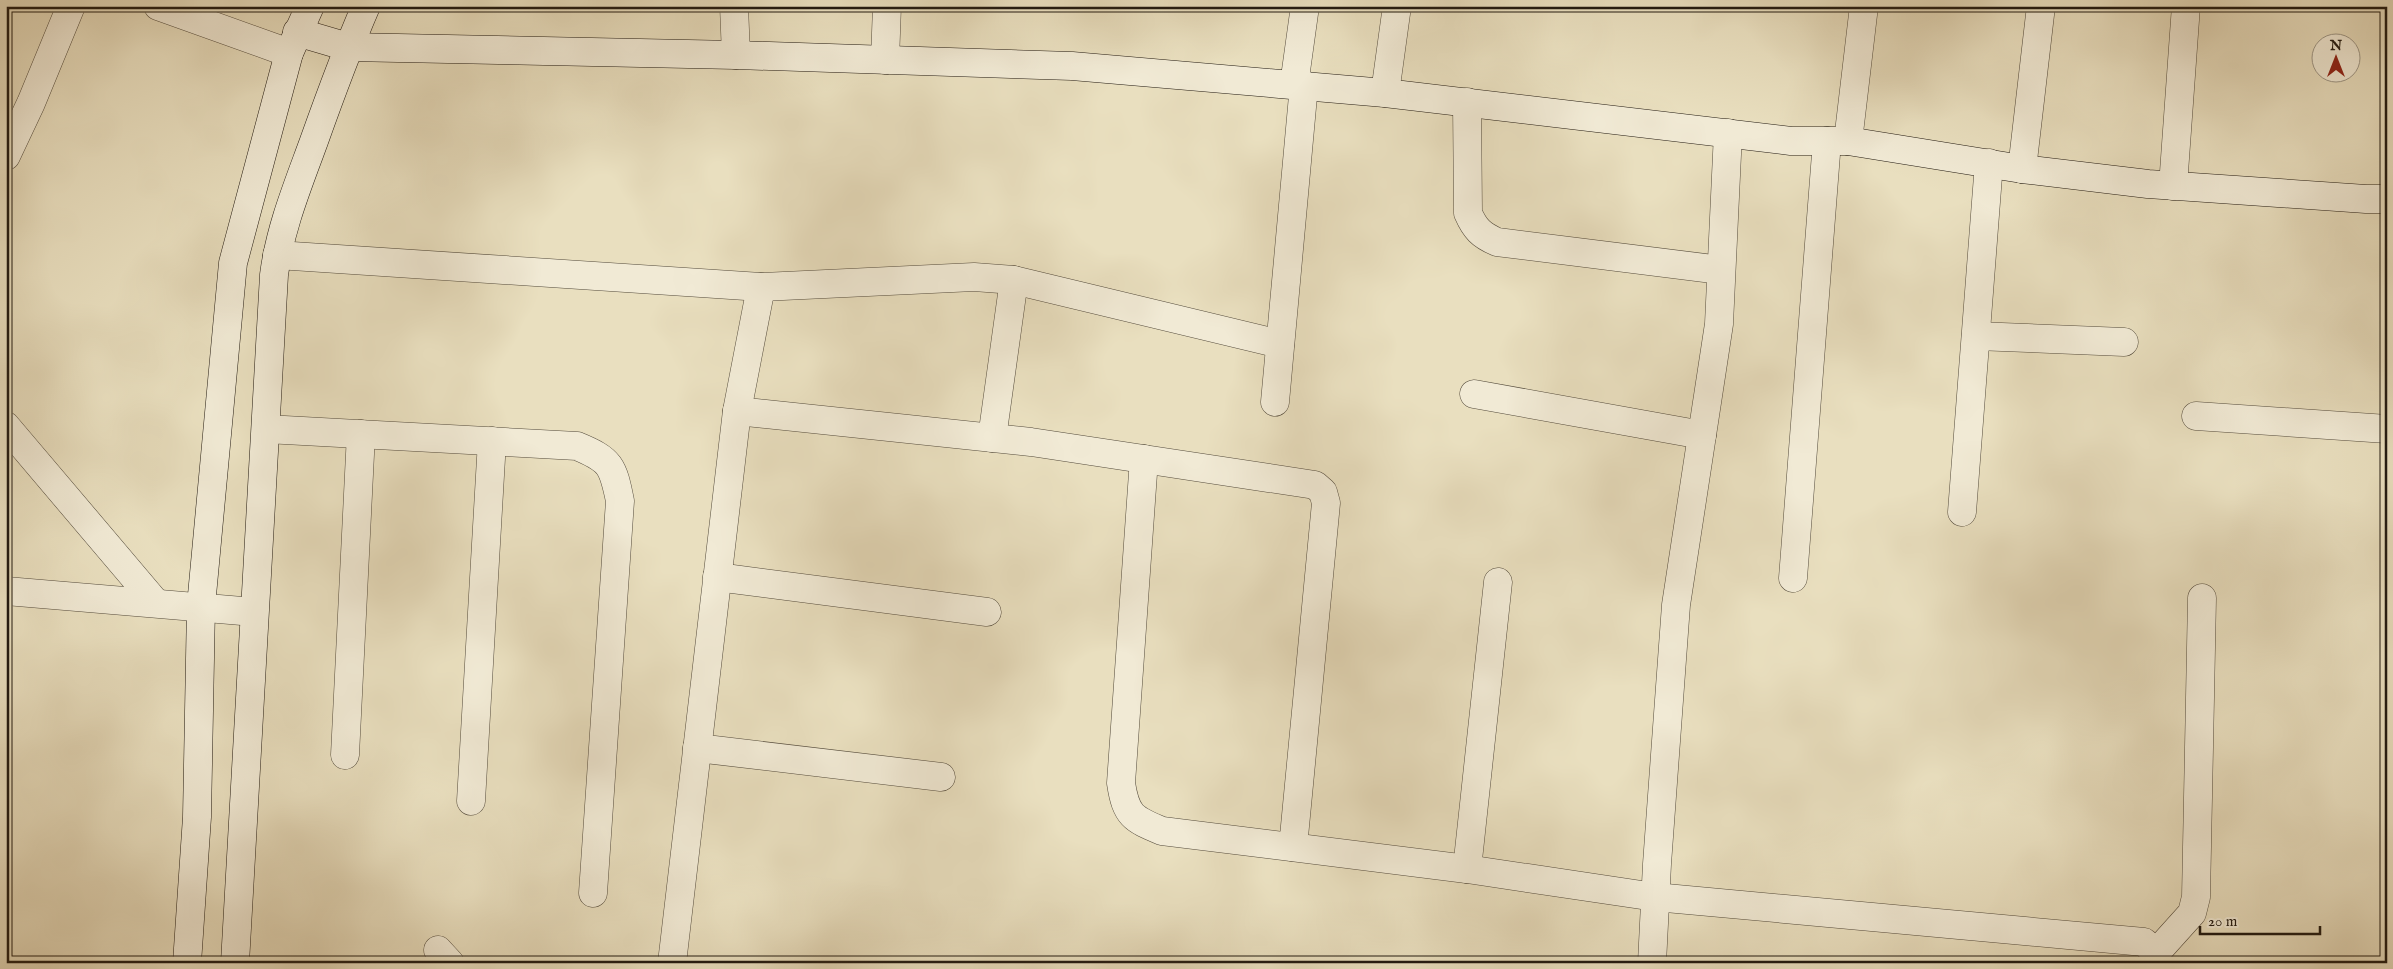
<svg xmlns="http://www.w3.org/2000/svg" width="2393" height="969" font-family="'IM FELL English',serif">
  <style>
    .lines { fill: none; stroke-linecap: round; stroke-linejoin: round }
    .street-casing { stroke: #544b3c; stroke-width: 29 }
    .secondary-casing { stroke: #221a11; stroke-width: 29 }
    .street { stroke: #f1ead5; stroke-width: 28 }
    .secondary { stroke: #f1ead5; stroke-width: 28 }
  </style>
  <rect width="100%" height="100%" fill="#e9dfbf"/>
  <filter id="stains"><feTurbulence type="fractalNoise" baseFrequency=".004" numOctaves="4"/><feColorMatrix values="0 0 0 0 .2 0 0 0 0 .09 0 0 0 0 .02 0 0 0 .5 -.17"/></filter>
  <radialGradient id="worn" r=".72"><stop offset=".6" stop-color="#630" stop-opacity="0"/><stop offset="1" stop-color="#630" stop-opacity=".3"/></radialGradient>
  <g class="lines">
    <g class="street-casing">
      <g id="street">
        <path d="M158 6 289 53"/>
        <path d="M734 6 736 55"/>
        <path d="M885 60 887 6"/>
        <path d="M1294 85 1305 6"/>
        <path d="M1385 93 1397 6"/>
        <path d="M1467 102 1468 213C1475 229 1481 235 1497 242L1721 270"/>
        <path d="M1848 141 1864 6"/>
        <path d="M6 156 31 103 71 6"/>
        <path d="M2022 169 2041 6"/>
        <path d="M2173 186 2186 6"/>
        <path d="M277 255 761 287 737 411 1031 442 1315 485 1323 492 1326 503 1293 847"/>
        <path d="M761 287 974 277 1014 280 1280 344"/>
        <path d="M1976 336 2124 342"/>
        <path d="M1474 394 1702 435"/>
        <path d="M1275 402 1304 85"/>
        <path d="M2196 416 2387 429"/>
        <path d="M6 426 156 603"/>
        <path d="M266 429 577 446C611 460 613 466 620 501L593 893"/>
        <path d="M992 438 1014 280"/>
        <path d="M1144 459 1121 783C1126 816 1133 819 1162 831L1467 869 1655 897 2144 942 2156 953 2157 963"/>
        <path d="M1962 512 1989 163"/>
        <path d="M717 577 987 612"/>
        <path d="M1793 578 1827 141"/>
        <path d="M6 591 254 612"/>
        <path d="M697 748 941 777"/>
        <path d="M345 755 361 434"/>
        <path d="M471 801 492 441"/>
        <path d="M1467 869 1498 582"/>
        <path d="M438 950 450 963"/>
        <path d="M2156 953 2192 913 2196 897 2202 598"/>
        <path d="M672 963 737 411"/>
        <path d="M1652 963 1657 864 1676 605 1719 324 1728 133"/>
      </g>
    </g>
    <g class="secondary-casing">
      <g id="secondary">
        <path d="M297 32 348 47 736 55 1072 66 1385 93 1791 141H1848L2022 169 2148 184 2366 199H2387"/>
        <path d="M187 963 197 817 201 606 233 263 289 53 310 6"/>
        <path d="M235 963 274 275C280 228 298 185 314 141 330 96 347 50 366 6"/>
      </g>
    </g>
    <use href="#street" class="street"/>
    <use href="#secondary" class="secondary"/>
  </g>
  <rect width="2393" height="969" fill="none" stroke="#e9dfbf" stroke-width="25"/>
  <rect x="8" y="8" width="2378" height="954" fill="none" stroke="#221a11" stroke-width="2.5"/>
  <rect x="12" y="12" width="2368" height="944" fill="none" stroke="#221a11"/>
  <g transform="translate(2336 58)"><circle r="24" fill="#f1ead5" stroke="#9e9787"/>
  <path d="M0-4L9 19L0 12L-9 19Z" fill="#8f2418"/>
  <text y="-8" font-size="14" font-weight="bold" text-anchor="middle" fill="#221a11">N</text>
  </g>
  <path d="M2200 926v8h120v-8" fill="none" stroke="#221a11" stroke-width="2.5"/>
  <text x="2208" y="926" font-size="15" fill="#221a11" stroke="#f1ead5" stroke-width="4" paint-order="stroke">20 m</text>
  <rect width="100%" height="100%" filter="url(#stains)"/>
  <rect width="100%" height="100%" fill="url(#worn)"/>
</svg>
